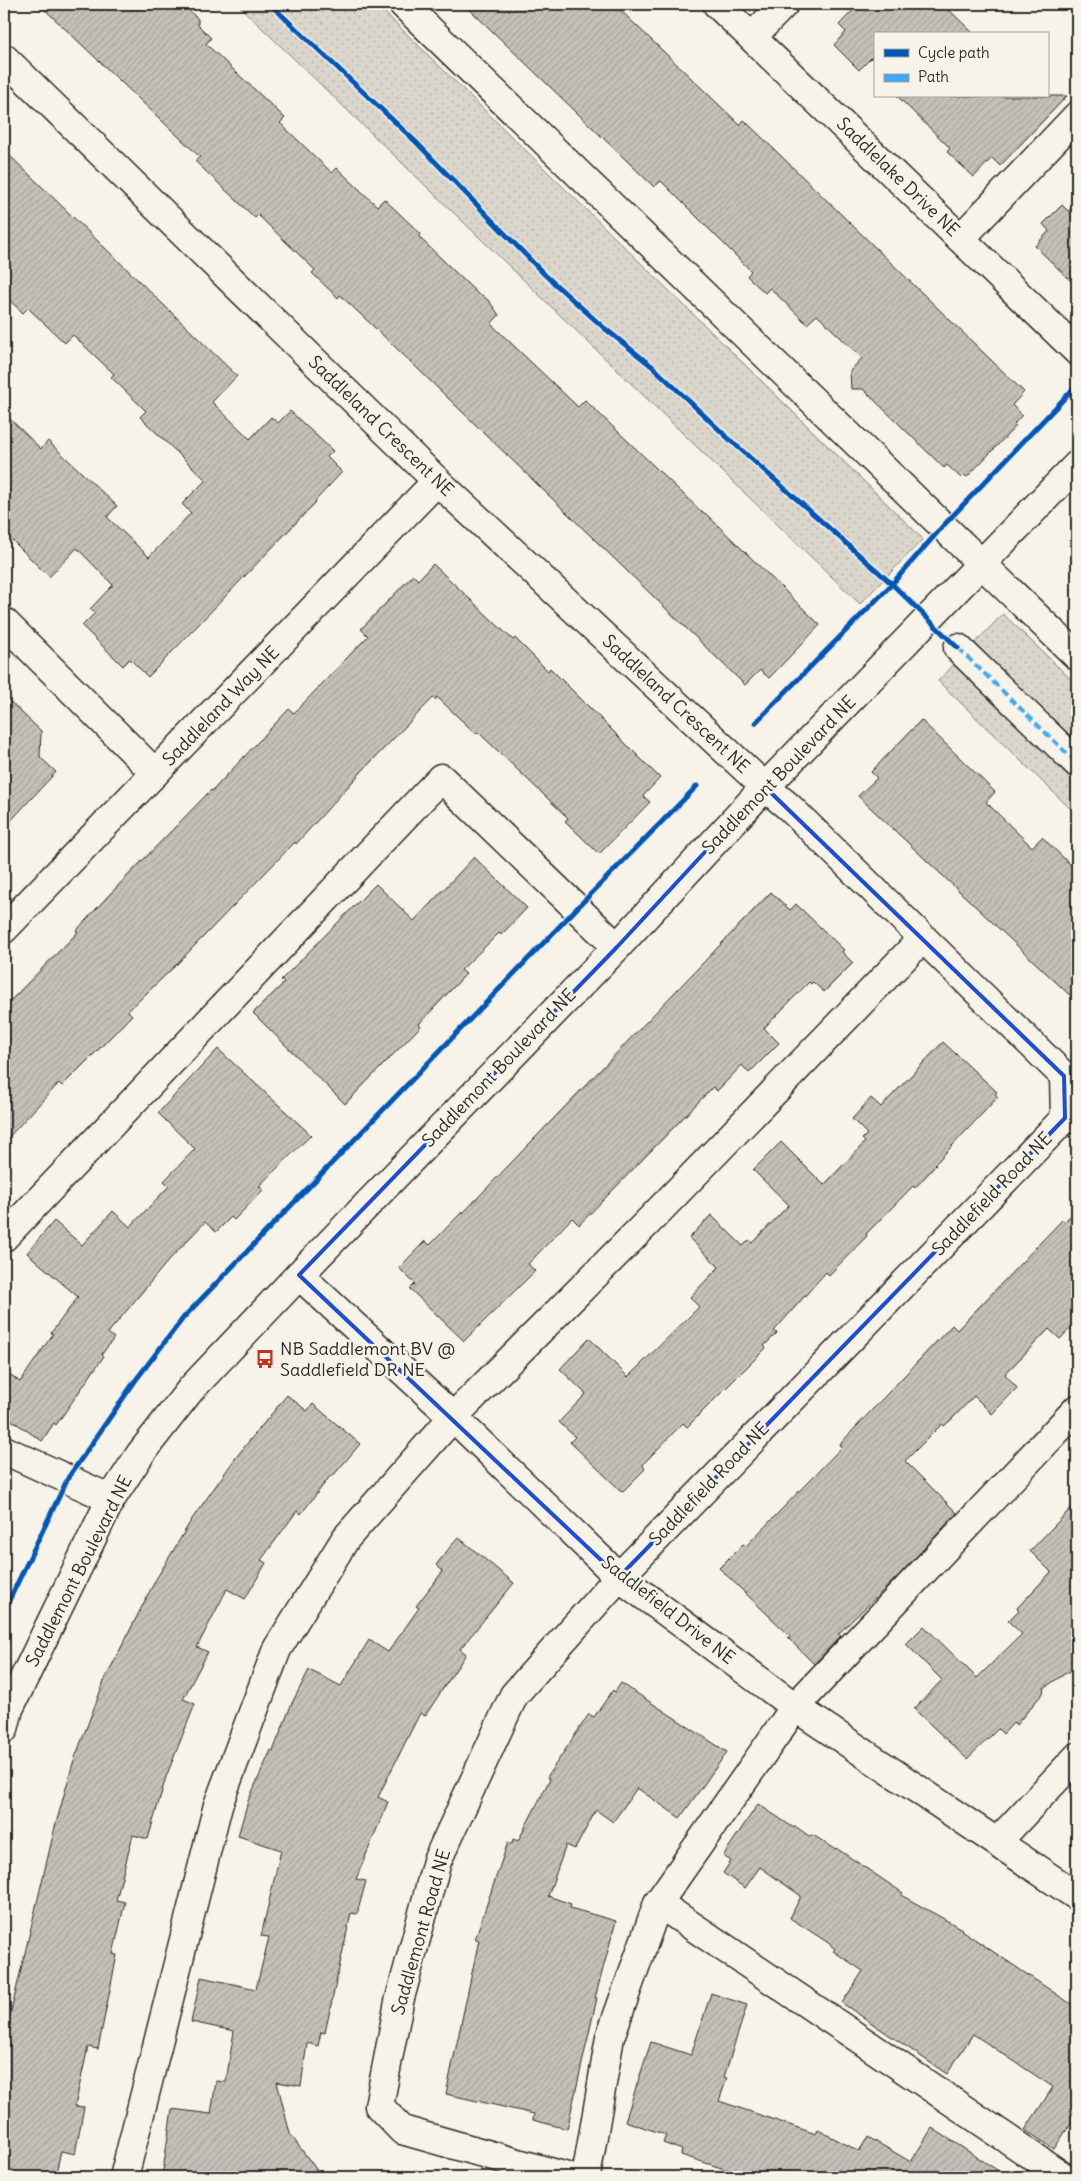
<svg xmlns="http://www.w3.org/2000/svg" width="1081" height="2181" font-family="Delius,sans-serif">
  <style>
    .park { fill: url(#park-dots); stroke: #82807c }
    .building { fill: url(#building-hatch); stroke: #2b2b2b }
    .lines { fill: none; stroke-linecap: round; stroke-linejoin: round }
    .minor-casing { stroke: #2b2b2b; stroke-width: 31 }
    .minor { stroke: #f7f3e8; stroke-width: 28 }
    .quiet { stroke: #3fa9f5; stroke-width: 4; stroke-dasharray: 8 4; stroke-linecap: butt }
    .cycleway-casing { stroke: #f7f3e8; stroke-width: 8 }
    .cycleway { stroke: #0057b8; stroke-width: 5 }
    .marked { fill: none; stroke: #1d4ed8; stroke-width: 4; stroke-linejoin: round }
    .labels { text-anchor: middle; stroke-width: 5; stroke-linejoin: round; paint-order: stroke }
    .street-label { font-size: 18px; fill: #2b2b2b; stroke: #f7f3e8 }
    .poi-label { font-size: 18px; fill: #2b2b2b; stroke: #f7f3e8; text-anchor: start }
  </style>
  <defs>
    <pattern id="park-dots" width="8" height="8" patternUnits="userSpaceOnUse" patternTransform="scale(1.25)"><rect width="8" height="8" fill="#dad6cc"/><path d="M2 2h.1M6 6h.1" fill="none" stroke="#bbb8af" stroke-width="1.8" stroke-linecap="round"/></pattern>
    <pattern id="building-hatch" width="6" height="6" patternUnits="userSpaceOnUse" patternTransform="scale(1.25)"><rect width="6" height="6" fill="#c4c1b9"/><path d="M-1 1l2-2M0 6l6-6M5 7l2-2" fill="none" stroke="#a9a69f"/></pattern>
  </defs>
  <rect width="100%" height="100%" fill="#f7f3e8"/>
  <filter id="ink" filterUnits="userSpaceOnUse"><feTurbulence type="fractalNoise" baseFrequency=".02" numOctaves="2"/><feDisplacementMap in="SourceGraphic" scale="10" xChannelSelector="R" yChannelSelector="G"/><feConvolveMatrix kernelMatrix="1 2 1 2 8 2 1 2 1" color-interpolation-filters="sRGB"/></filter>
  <g filter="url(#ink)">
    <g class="park">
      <path d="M237 4H376L923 539 860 604Z"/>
      <path d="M1003 614 1077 685V815L938 681Z"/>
    </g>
    <g class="building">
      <path d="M39 4H182L198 19V25L211 38 206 44 285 118 280 123 332 173 337 168 377 206 384 199 421 234 419 237 478 294 482 295 489 301 499 315 491 324 578 407 585 400 704 514 705 513 820 625 769 678 760 670 745 685 391 343 340 295 338 298 312 273 315 270 258 215 255 218 195 161 200 157Z"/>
      <path d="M464 4H614L740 125 744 120 1024 392 1012 405 1022 415 1014 424 1016 426 967 477 964 475 961 478 947 465 944 468 863 389H851L850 371 862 358 817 315 807 324 770 288 765 293 747 276 751 271 661 181 654 187Z"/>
      <path d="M859 4H943L974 34H875V60L872 57 859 70 834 45 846 32 839 25Z"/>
      <path d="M897 96H1067L1000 166 992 158 974 177 947 152 950 148Z"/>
      <path d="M4 150 237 376 212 402 250 439 271 417 278 423 290 411 333 451 327 457 342 472 315 501 316 502 148 677 130 659 123 666 82 626 95 613 90 609 113 585 77 548 49 577 4 532V413L41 449 48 441 117 506 107 517 149 557 191 513 182 504 206 480 140 417 146 411 111 377 114 374 73 335 65 343 28 308 23 313 4 295Z"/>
      <path d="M1077 202V287L1035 246 1049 231 1043 224 1062 205 1068 211Z"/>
      <path d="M433 564 513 640 515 638 548 671 550 668 660 778 643 796 650 802 599 854 565 821 568 818 478 732 476 734 437 697 435 700 433 698 364 769 296 844 295 842 176 965 128 1011 132 1015 99 1049 62 1086 59 1083 4 1142V1007L78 932 76 931 107 897 211 790 212 791 289 709 294 713 368 636 361 629 413 575 418 580Z"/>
      <path d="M4 696 41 731 40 757 56 772 4 828Z"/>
      <path d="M921 720 995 792 986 802 1032 847 1042 837 1077 871V1002L858 796 877 778 871 772Z"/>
      <path d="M474 857 527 908 501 935 499 933 461 970 466 974 419 1024 421 1026 345 1104 253 1013 284 983 281 980 376 884 414 921Z"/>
      <path d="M771 892 790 910 796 904 844 950 842 952 853 963 824 992 813 982 811 984 809 982 764 1028 779 1043 749 1073 742 1065 717 1091 713 1087 579 1225 572 1218 528 1264 535 1271 464 1341 410 1289 415 1284 399 1268 425 1241 430 1245 462 1212 463 1213Z"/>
      <path d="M943 1042 997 1092 995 1094 998 1097 935 1164 936 1165 915 1188 913 1186 866 1234 867 1236 829 1275 826 1272 774 1331 777 1333 764 1346 766 1348 687 1427 683 1423 644 1463 643 1466 645 1469 623 1491 620 1490 570 1442 575 1437 559 1422 586 1394 560 1369 589 1338 628 1377 699 1307 690 1297 719 1267 689 1238 711 1215 743 1246 749 1240 752 1243 789 1205 753 1170 781 1142 824 1185 865 1142 862 1139 867 1134 852 1119 871 1098 881 1107Z"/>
      <path d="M218 1049 311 1135 259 1186 263 1190 234 1220 231 1217 216 1232 205 1222 168 1261 108 1333 114 1338 102 1354 104 1356 56 1425 54 1423 42 1441 4 1415V1370L20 1382 53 1334 51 1333 78 1297 27 1253 54 1221 82 1245 113 1211 130 1227 169 1186 164 1181 195 1149 158 1113Z"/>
      <path d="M1077 1209V1321L1060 1339 1049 1329 1005 1374 1017 1388 992 1414 974 1396 951 1420 944 1426 942 1424 905 1461 957 1513 899 1575 838 1634 841 1636 814 1664 788 1638 790 1636 719 1568 743 1544 746 1546 842 1447 840 1444 952 1325 957 1330 1062 1220 1064 1222Z"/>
      <path d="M287 1395 307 1411 313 1404 360 1444 332 1477 331 1475 301 1514 297 1511 261 1560 266 1563 245 1599 227 1589 197 1647 208 1652 183 1699 195 1704 166 1777 148 1839 133 1835 116 1900 125 1902 113 1954 117 1955 98 2049 88 2047 75 2106 84 2107 75 2154 61 2151 55 2177H4V2054L10 2028H7L55 1827 73 1763 105 1679 155 1581 192 1519 237 1456Z"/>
      <path d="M1077 1502V1672L1066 1673 1044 1688 1043 1693 1016 1725 1014 1722 1003 1734 998 1729 967 1759 914 1709 942 1680 906 1644 924 1626 977 1678 1022 1634 1008 1621 1019 1610 1017 1608 1051 1572 1030 1551Z"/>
      <path d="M458 1537 514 1583 460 1649 466 1654 425 1716 420 1713 378 1797 388 1802 356 1879 366 1881 357 1914 351 1913 325 2033 321 2032 318 2046 307 2043 301 2086 277 2082 290 2134 322 2177H162L172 2109 211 2114 216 2081 226 2082 234 2031 191 2022 201 1977 256 1989 269 1937 261 1936 281 1850 238 1836 248 1801 271 1750 273 1751 292 1703 309 1670 341 1686 369 1640 388 1652 419 1608 416 1606 443 1571 436 1565Z"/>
      <path d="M621 1683 727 1752 680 1818 637 1788 613 1822 596 1810 575 1849 566 1845 548 1896 571 1904 570 1908 616 1921 595 1998H597L567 2129 533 2120 534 2114 446 2094 479 1940 475 1939 508 1842 512 1844 513 1839 518 1841 550 1779 547 1777 589 1714 594 1717 613 1690 615 1692Z"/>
      <path d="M758 1804 794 1828 795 1826 809 1836 813 1835 835 1849 836 1848 903 1893 901 1895 962 1929 961 1930 1077 2008V2114L1054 2149 1025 2130 1053 2087 973 2034 947 2074 842 2003 863 1971 833 1951 835 1949 827 1942 790 1918 801 1896 760 1867 745 1888 723 1873 731 1861 723 1856Z"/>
      <path d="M711 1993 747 2005 724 2077 727 2078 719 2101 816 2134 818 2130 859 2151 868 2137 911 2162 932 2128 1008 2177H749L681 2155 682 2150 663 2143 666 2135 625 2121 651 2042 691 2055Z"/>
    </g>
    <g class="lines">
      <g class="minor-casing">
        <g id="minor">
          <path d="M403 4 1077 656"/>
          <path d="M717 4 1077 351"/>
          <path d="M752 37 784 4"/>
          <path d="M4 58 437 481 765 787 789 807 1064 1076 1065 1118 619 1577 514 1695 437 1861 399 2002 379 2106 402 2130 567 2177"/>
          <path d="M961 238 1077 116"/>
          <path d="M4 622 155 773"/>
          <path d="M958 648 1077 763"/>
          <path d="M4 929 437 481"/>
          <path d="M4 1237 441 778 617 947"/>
          <path d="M299 1275 453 1417 619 1577 795 1707 1077 1896"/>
          <path d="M4 1450 111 1499"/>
          <path d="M4 1729 9 1709 111 1499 141 1453 191 1389 299 1275 617 947 765 787 1077 465"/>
          <path d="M997 1842 1077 1757"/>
          <path d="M658 1903 1064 2177"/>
          <path d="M124 2177 218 1805 277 1649 346 1538 453 1417 648 1222 923 938"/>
          <path d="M586 2177 610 2037 658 1903 795 1707 1077 1409"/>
        </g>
      </g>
      <use href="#minor" class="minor"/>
      <path class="quiet" d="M958 648 1077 763"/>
      <g class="cycleway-casing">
        <g id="cycleway">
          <path d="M270 4 416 142 545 275 603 327 653 367 729 439 892 584 958 648"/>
          <path d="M755 723 892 584 943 526 1076 386"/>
          <path d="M4 1611 68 1478 135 1381 184 1317 578 907 697 786"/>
        </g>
      </g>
      <use href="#cycleway" class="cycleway"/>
    </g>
  </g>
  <path class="marked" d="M765 787 1064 1076 1065 1118 619 1577 299 1275 617 947Z"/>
  <defs>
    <g id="bus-bare" transform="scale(1.5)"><path d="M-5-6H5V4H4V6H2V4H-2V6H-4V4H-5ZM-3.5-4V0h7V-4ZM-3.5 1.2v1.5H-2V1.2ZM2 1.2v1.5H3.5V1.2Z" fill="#c8321e" stroke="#f7f3e8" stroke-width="2.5" paint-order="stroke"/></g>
  </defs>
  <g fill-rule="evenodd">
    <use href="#bus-bare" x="265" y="1359"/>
  </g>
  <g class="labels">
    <g class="street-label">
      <text transform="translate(898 177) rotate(44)" y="6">Saddlelake Drive NE</text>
      <text transform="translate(381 426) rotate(44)" y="6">Saddleland Crescent NE</text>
      <text transform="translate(676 704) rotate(43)" y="6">Saddleland Crescent NE</text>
      <text transform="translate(221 706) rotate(-46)" y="6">Saddleland Way NE</text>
      <text transform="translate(779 775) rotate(-46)" y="6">Saddlemont Boulevard NE</text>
      <text transform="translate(499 1068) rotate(-46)" y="6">Saddlemont Boulevard NE</text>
      <text transform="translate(992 1194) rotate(-46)" y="6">Saddlefield Road NE</text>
      <text transform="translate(709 1484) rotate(-46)" y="6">Saddlefield Road NE</text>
      <text transform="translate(79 1571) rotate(-63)" y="6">Saddlemont Boulevard NE</text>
      <text transform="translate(668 1610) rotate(38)" y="6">Saddlefield Drive NE</text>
      <text transform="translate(421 1932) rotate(-74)" y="6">Saddlemont Road NE</text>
    </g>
    <g class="poi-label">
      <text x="280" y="1355">NB Saddlemont BV @<tspan x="280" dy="21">Saddlefield DR NE</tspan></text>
    </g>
  </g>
  <rect width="1081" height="2181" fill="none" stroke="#f7f3e8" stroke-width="20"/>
  <rect x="10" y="10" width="1061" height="2161" fill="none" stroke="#2b2b2b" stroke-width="2" filter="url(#ink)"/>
  <rect x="874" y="32" width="175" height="65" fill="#f7f3e8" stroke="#a5a39c"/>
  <rect x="884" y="49" width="25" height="8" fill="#0057b8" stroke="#a5a39c"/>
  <text x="918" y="58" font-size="15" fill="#2b2b2b">Cycle path</text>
  <rect x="884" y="74" width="25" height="8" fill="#3fa9f5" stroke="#a5a39c"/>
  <text x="918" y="82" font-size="15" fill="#2b2b2b">Path</text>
</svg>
